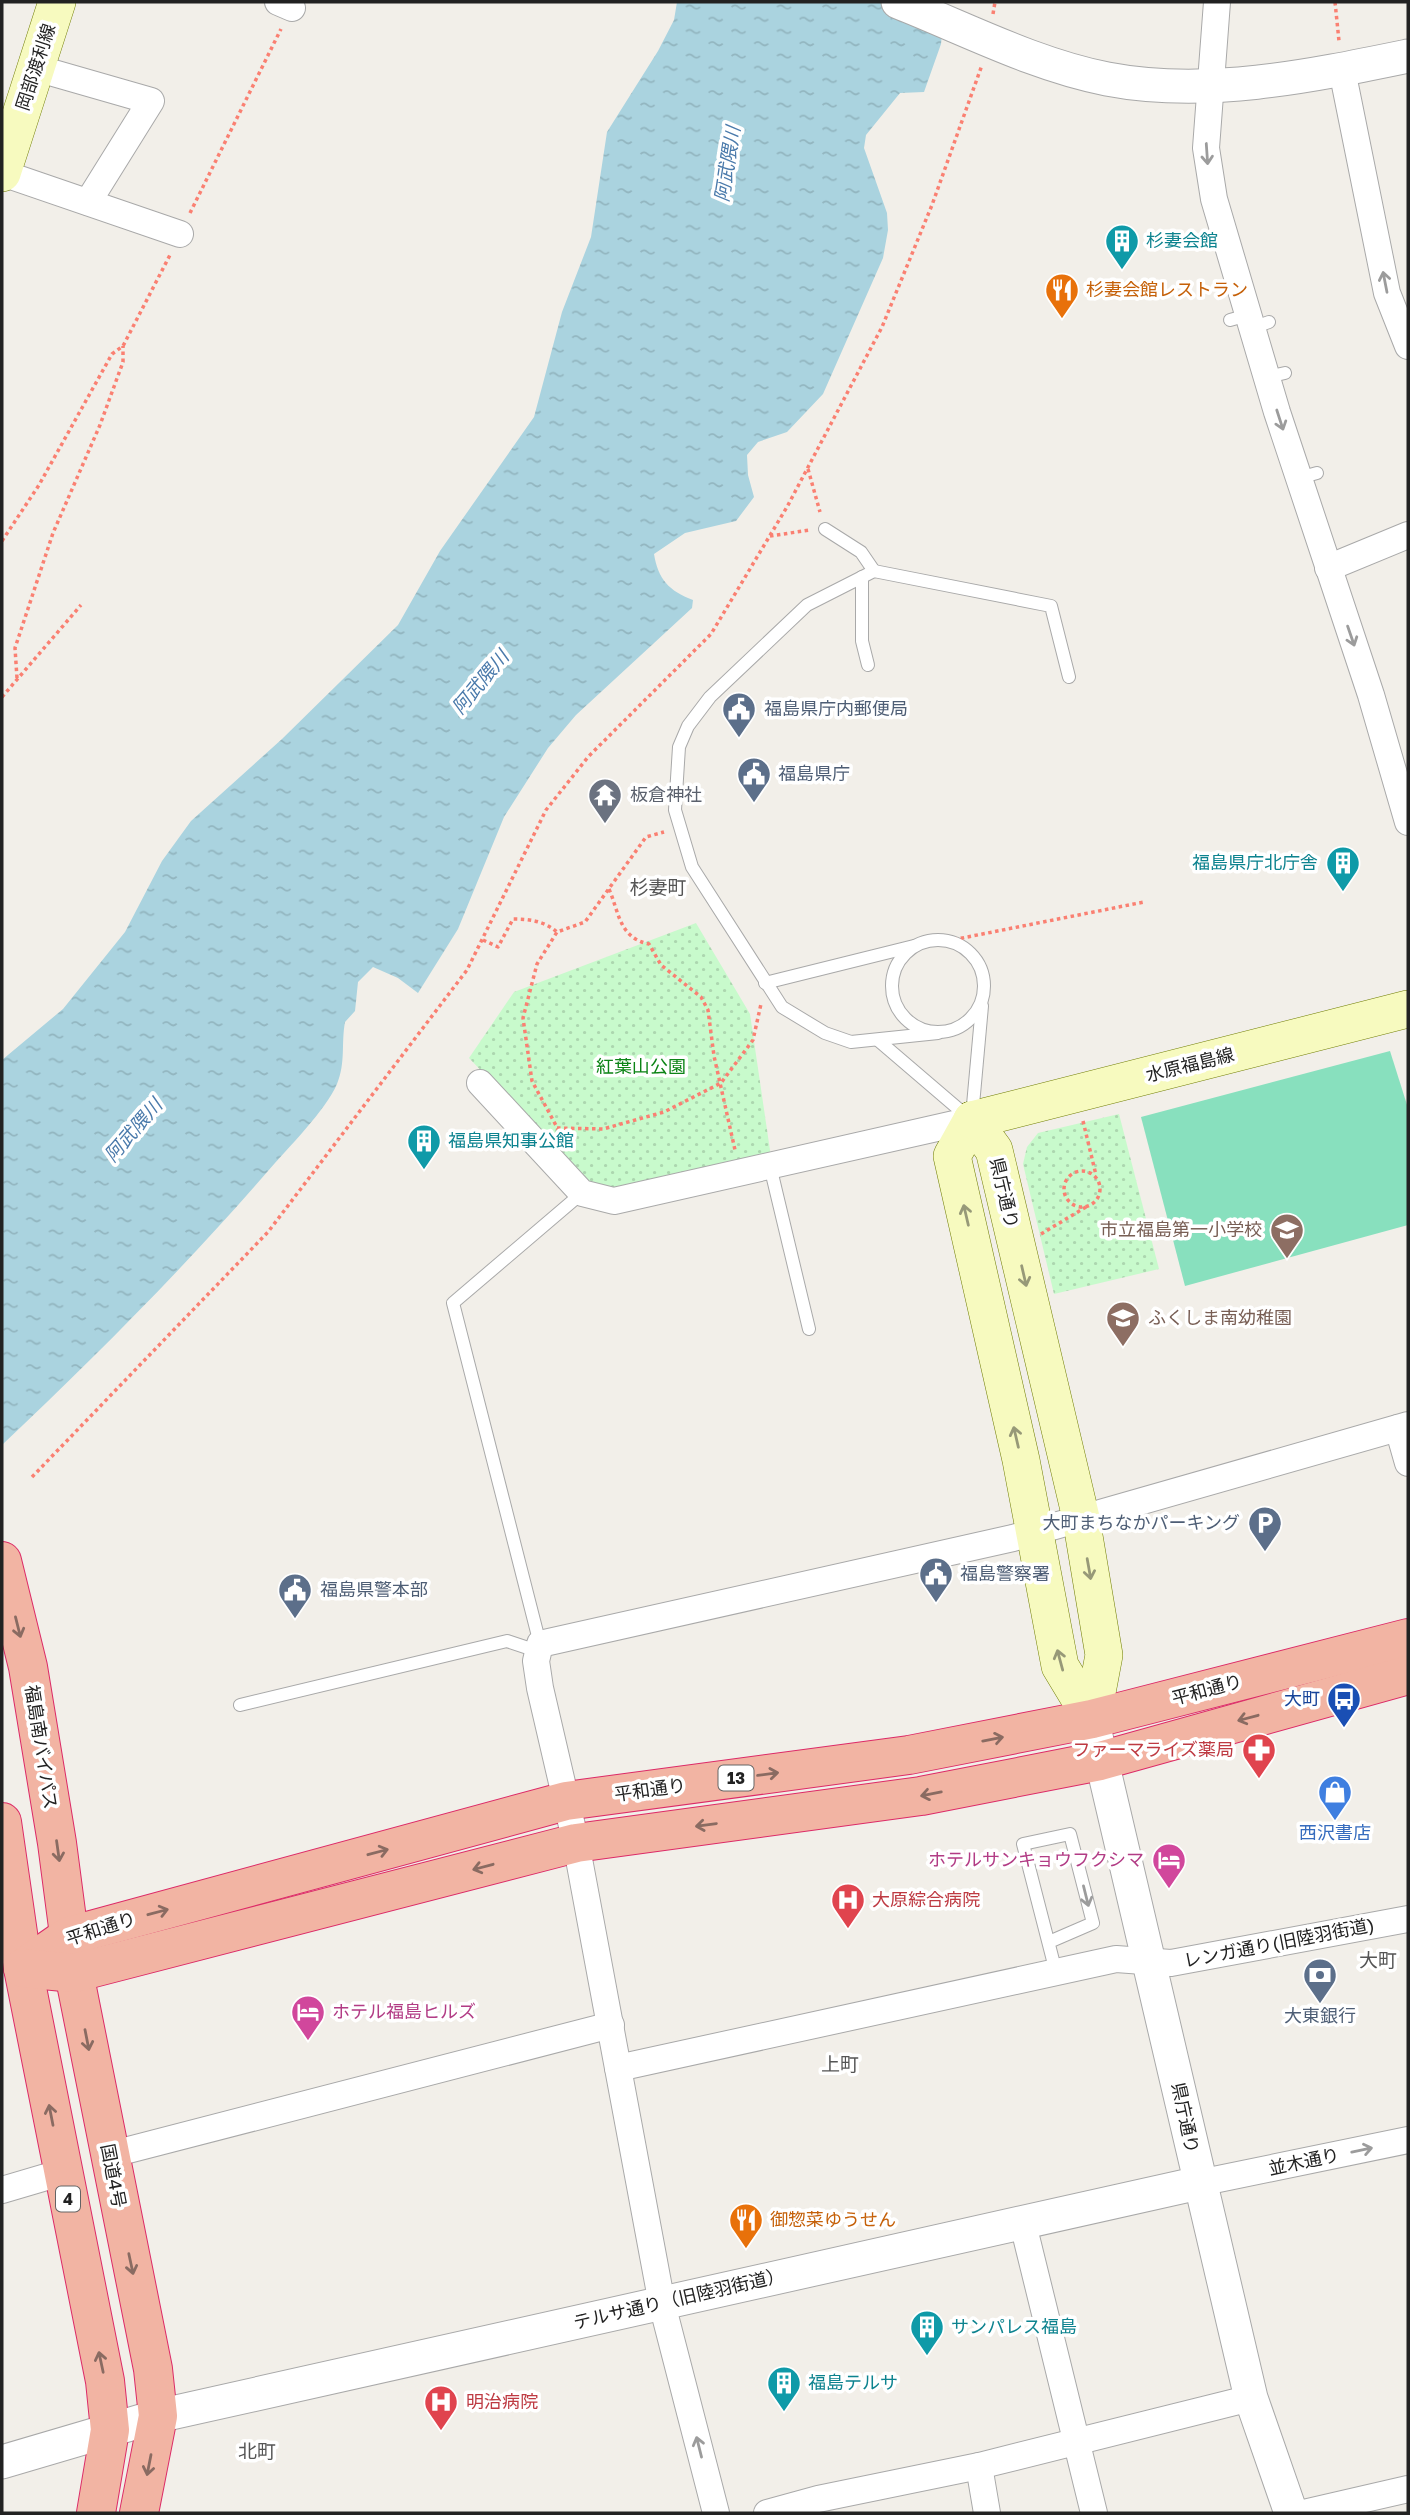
<svg xmlns="http://www.w3.org/2000/svg" width="1410" height="2515" font-family="'Golos Text','Noto Sans JP',sans-serif">
  <style>
    .park { fill: url(#park-dots) }
    .pitch { fill: #88e0be }
    .water { fill: url(#water-ripples) }
    .lines { fill: none; stroke-linecap: round; stroke-linejoin: round }
    .service-casing { stroke: #a9a9a9; stroke-width: 14 }
    .minor-casing { stroke: #a9a9a9; stroke-width: 28 }
    .tertiary-casing { stroke: #a9a9a9; stroke-width: 35 }
    .secondary-casing { stroke: #707d05; stroke-width: 38 }
    .trunk-casing { stroke: #dc2a67; stroke-width: 40 }
    .path { stroke: #fa8072; stroke-width: 3.5; stroke-dasharray: 3.5 3.5; stroke-linecap: butt }
    .service { stroke: #fff; stroke-width: 12 }
    .minor { stroke: #fff; stroke-width: 26 }
    .tertiary { stroke: #fff; stroke-width: 33 }
    .secondary { stroke: #f7fabf; stroke-width: 37 }
    .trunk { stroke: #f2b4a3; stroke-width: 38 }
    .oneway { stroke: #9c9c9c }
    .oneway2 { stroke: #979978 }
    .oneway3 { stroke: #8a6b62 }
    .labels { text-anchor: middle; stroke-width: 7; stroke-linejoin: round; paint-order: stroke }
    .shield { fill: #fff; stroke: #646464; stroke-width: 2 }
    .shield-label { font-size: 16px; font-weight: bold; fill: #222 }
    .street-label { font-size: 18px; fill: #222; stroke: #fff }
    .culture-label { font-size: 18px; fill: #0d838f; stroke: #fff; text-anchor: start }
    .food-label { font-size: 18px; fill: #c56008; stroke: #fff; text-anchor: start }
    .service-label { font-size: 18px; fill: #4e5e75; stroke: #fff; text-anchor: start }
    .worship-label { font-size: 18px; fill: #5b616d; stroke: #fff; text-anchor: start }
    .park-label { font-size: 18px; fill: #0c8416; stroke: #fff }
    .education-label { font-size: 18px; fill: #785e54; stroke: #fff; text-anchor: end }
    .transit-label { font-size: 18px; fill: #164399; stroke: #fff; text-anchor: end }
    .health-label { font-size: 18px; fill: #be3a42; stroke: #fff; text-anchor: start }
    .shop-label { font-size: 18px; fill: #366cbe; stroke: #fff }
    .hotel-label { font-size: 18px; fill: #b23c85; stroke: #fff; text-anchor: end }
    .water-label { font-size: 19px; font-style: italic; fill: #4a7aab; stroke: #fff }
    .neighbourhood-label { font-size: 19px; fill: #555; stroke: #fff }
  </style>
  <defs>
    <pattern id="park-dots" width="8" height="8" patternUnits="userSpaceOnUse" patternTransform="scale(1.75)"><rect width="8" height="8" fill="#c8facc"/><path d="M2 2h.1M6 6h.1" fill="none" stroke="#acd6af" stroke-width="1.8" stroke-linecap="round"/></pattern>
    <pattern id="water-ripples" width="26" height="14" patternUnits="userSpaceOnUse" patternTransform="scale(1.75)"><rect width="26" height="14" fill="#aad3df"/><path d="M2 4q2-2 4 0t4 0M15 11q2-2 4 0t4 0" fill="none" stroke="#92b5bf"/></pattern>
  </defs>
  <rect width="100%" height="100%" fill="#f2efe9"/>
  <g class="park">
    <path d="M696 923 750 1014 771 1157 616 1190 587 1182 469 1058 514 992Z"/>
    <path d="M1119 1114 1159 1269 1054 1294 1023 1164 1027 1147 1038 1133Z"/>
  </g>
  <path class="pitch" d="M1390 1051 1408 1108V1225L1185 1286 1141 1117Z"/>
  <path class="water" d="M677 2H945L941 44 924 92 900 93 866 135 864 148 887 213 888 230 883 258 823 394 787 432 758 442 747 455 748 475 754 497 736 521 685 533 654 554C658 579 669 591 693 600L692 608 576 715 548 748 504 817 458 929 418 993 398 978 373 967 358 982 355 1011 345 1022C341 1044 346 1062 337 1084 326 1110 287 1149 268 1171 184 1268 95 1357 2 1445V1060L63 1009 125 932 162 861 191 821 282 739 398 625 440 551 534 417 562 312 591 237 607 132 658 51 674 20Z"/>
  <g class="lines">
    <g class="service-casing">
      <g id="service">
        <path d="M1230 320 1248 315"/>
        <path d="M1252 328 1269 322"/>
        <path d="M1267 377 1285 373"/>
        <path d="M1299 478 1317 473"/>
        <path d="M825 529 861 552 874 571"/>
        <path d="M862 577V641L868 665"/>
        <circle cx="938" cy="986" r="46"/>
        <path d="M765 983 914 946"/>
        <path d="M938 1033 851 1042 825 1033 782 1007 692 867 675 810 679 747 688 726 710 697 807 605 874 571 1051 606 1069 677"/>
        <path d="M879 1041 969 1118"/>
        <path d="M972 1116 982 1006"/>
        <path d="M770 1166 809 1329"/>
        <path d="M540 1644 453 1303 582 1193"/>
        <path d="M240 1705 507 1641 537 1651"/>
        <path d="M1049 1942 1093 1923 1070 1834 1023 1844 1056 1972"/>
      </g>
    </g>
    <g class="minor-casing">
      <g id="minor">
        <path d="M278 2 292 8"/>
        <path d="M1217 2 1206 148 1214 199 1277 412 1371 695 1408 822"/>
        <path d="M36 68 151 101 88 202"/>
        <path d="M1342 70 1387 293 1408 346"/>
        <path d="M2 173 180 234"/>
        <path d="M1328 568 1408 535"/>
        <path d="M480 1083 582 1193 614 1201 972 1120"/>
        <path d="M1398 1428 1408 1463"/>
        <path d="M618 2068 1116 1959 1171 1963 1408 1919"/>
        <path d="M109 2155 611 2025"/>
        <path d="M1199 2183 1408 2140"/>
        <path d="M2 2190 63 2172"/>
        <path d="M1022 2220 1094 2513"/>
        <path d="M979 2466 987 2513"/>
        <path d="M716 2513 662 2304 576 1843 540 1688 536 1661 540 1644 1013 1538 1408 1425"/>
        <path d="M767 2513 818 2499 979 2466 1251 2398"/>
        <path d="M1304 2513 1408 2489"/>
      </g>
    </g>
    <g class="tertiary-casing">
      <g id="tertiary">
        <path d="M898 2C966 29 1035 65 1107 79 1206 98 1311 76 1408 56"/>
        <path d="M1092 1719 1251 2398 1291 2513"/>
        <path d="M2 2462 158 2416 1199 2183"/>
      </g>
    </g>
    <g class="secondary-casing">
      <g id="secondary">
        <path d="M2 173 57 2"/>
        <path d="M972 1120 952 1156 1021 1460 1060 1666 1092 1719"/>
        <path d="M972 1120 994 1150 1081 1518 1104 1655 1092 1719"/>
        <path d="M972 1120 1408 1009"/>
      </g>
    </g>
    <g class="trunk-casing">
      <g id="trunk">
        <path d="M2 1561 28 1667 57 1843 74 1973 153 2369 158 2416 139 2513"/>
        <path d="M2 1822 23 1968 105 2381 110 2430 96 2513"/>
        <path d="M23 1968 69 1936 566 1801 909 1755 1092 1719 1408 1638"/>
        <path d="M23 1968 74 1973 576 1843 921 1796 1100 1761 1408 1675"/>
      </g>
    </g>
    <g class="path">
      <path d="M1335 2 1339 41"/>
      <path d="M993 14 995 2"/>
      <path d="M190 213 281 29"/>
      <path d="M808 469 820 512"/>
      <path d="M770 536 810 530"/>
      <path d="M2 541 39 485 112 354 123 346 170 255"/>
      <path d="M17 678 15 648 53 533 100 425 123 362V346"/>
      <path d="M2 697 81 605"/>
      <path d="M609 889C619 912 619 938 649 944L661 965 701 997 708 1010 714 1056 735 1150"/>
      <path d="M483 940 498 947 513 919C530 919 544 921 557 932"/>
      <path d="M947 941 1144 902"/>
      <path d="M1083 1121 1096 1175"/>
      <path d="M557 1128 603 1129 664 1112 721 1083 753 1040 761 1004"/>
      <path d="M559 1131 532 1081 523 1018 537 964 557 932 585 922 646 837 664 832"/>
      <circle cx="1082" cy="1189" r="18"/>
      <path d="M1041 1234 1086 1207"/>
      <path d="M32 1477 268 1232 467 970 546 810 588 757 711 634 787 507 882 327 932 205 982 65"/>
    </g>
    <use href="#service" class="service"/>
    <use href="#minor" class="minor"/>
    <use href="#tertiary" class="tertiary"/>
    <use href="#secondary" class="secondary"/>
    <use href="#trunk" class="trunk"/>
  </g>
  <defs><path id="oneway-shaft" d="M-6 0H5M1.5-3L5.5 0L1.5 3" fill="none" stroke-width="1.6" stroke-linecap="round" stroke-linejoin="round" transform="scale(1.75)"/></defs>
  <g class="oneway">
    <use href="#oneway-shaft" transform="translate(1207 154) rotate(86)"/>
    <use href="#oneway-shaft" transform="translate(1385 282) rotate(-101)"/>
    <use href="#oneway-shaft" transform="translate(1280 420) rotate(72)"/>
    <use href="#oneway-shaft" transform="translate(1351 636) rotate(71)"/>
    <use href="#oneway-shaft" transform="translate(1086 1896) rotate(76)"/>
    <use href="#oneway-shaft" transform="translate(1362 2150) rotate(-12)"/>
    <use href="#oneway-shaft" transform="translate(699 2447) rotate(-104)"/>
  </g>
  <g class="oneway2">
    <use href="#oneway-shaft" transform="translate(966 1215) rotate(-103)"/>
    <use href="#oneway-shaft" transform="translate(1024 1276) rotate(77)"/>
    <use href="#oneway-shaft" transform="translate(1016 1437) rotate(-103)"/>
    <use href="#oneway-shaft" transform="translate(1089 1569) rotate(80)"/>
    <use href="#oneway-shaft" transform="translate(1060 1660) rotate(-105)"/>
  </g>
  <g class="oneway3">
    <use href="#oneway-shaft" transform="translate(18 1627) rotate(76)"/>
    <use href="#oneway-shaft" transform="translate(1248 1718) rotate(165)"/>
    <use href="#oneway-shaft" transform="translate(993 1739) rotate(-11)"/>
    <use href="#oneway-shaft" transform="translate(768 1774) rotate(-8)"/>
    <use href="#oneway-shaft" transform="translate(931 1794) rotate(169)"/>
    <use href="#oneway-shaft" transform="translate(706 1825) rotate(172)"/>
    <use href="#oneway-shaft" transform="translate(58 1851) rotate(82)"/>
    <use href="#oneway-shaft" transform="translate(378 1852) rotate(-15)"/>
    <use href="#oneway-shaft" transform="translate(483 1867) rotate(165)"/>
    <use href="#oneway-shaft" transform="translate(158 1912) rotate(-15)"/>
    <use href="#oneway-shaft" transform="translate(87 2040) rotate(79)"/>
    <use href="#oneway-shaft" transform="translate(51 2115) rotate(-101)"/>
    <use href="#oneway-shaft" transform="translate(131 2264) rotate(78)"/>
    <use href="#oneway-shaft" transform="translate(101 2362) rotate(-102)"/>
    <use href="#oneway-shaft" transform="translate(149 2465) rotate(101)"/>
  </g>
  <defs>
    <g id="building-pin" transform="scale(1.75)"><path d="M0 17L-7.5 6A9.5 9.5 0 1 1 7.5 6Z" fill="#0f9aa8" stroke="#fff"/><path d="M-4-6H4V6H1V3H-1V6H-4ZM-2.5-4.3h1.7v1.8h-1.7ZM.8-4.3h1.7v1.8H.8ZM-2.5-1h1.7V.8h-1.7ZM.8-1h1.7V.8H.8Z" fill="#fff"/></g>
    <g id="restaurant-pin" transform="scale(1.75)"><path d="M0 17L-7.5 6A9.5 9.5 0 1 1 7.5 6Z" fill="#e8710a" stroke="#fff"/><path d="M-5-6h1v4h1v-4h1v4h1v-4h1v5L-1.5 .5V6h-2V.5L-5-1ZM5-6V6H3V1.5H1.5Q1.5-4 5-6Z" fill="#fff"/></g>
    <g id="civic-pin" transform="scale(1.75)"><path d="M0 17L-7.5 6A9.5 9.5 0 1 1 7.5 6Z" fill="#5c6f8a" stroke="#fff"/><path d="M-.6-6.5H3V-4.5H.6V-3L4-1V1h2V6H-6V1h2V-1L-.6-3ZM-1.2 2.5V6h2.4V2.5Z" fill="#fff"/></g>
    <g id="temple-pin" transform="scale(1.75)"><path d="M0 17L-7.5 6A9.5 9.5 0 1 1 7.5 6Z" fill="#6b7280" stroke="#fff"/><path d="M0-6L5-2H3V0L6.5 2.5H4V6H1.5V3h-3V6H-4V2.5H-6.5L-3 0V-2H-5Z" fill="#fff"/></g>
    <g id="school-pin" transform="scale(1.75)"><path d="M0 17L-7.5 6A9.5 9.5 0 1 1 7.5 6Z" fill="#8d6e63" stroke="#fff"/><path d="M0-5L7-2L0 1L-7-2ZM-4 1L0 2.5L4 1V4Q0 6-4 4Z" fill="#fff"/></g>
    <g id="parking-pin" transform="scale(1.75)"><path d="M0 17L-7.5 6A9.5 9.5 0 1 1 7.5 6Z" fill="#5c6f8a" stroke="#fff"/><path d="M-3.5-5.5H1a3.5 3.5 0 0 1 0 7H-1V5.5H-3.5ZM-1-3.4V-.6H.8a1.4 1.4 0 0 0 0-2.8Z" fill="#fff"/></g>
    <g id="bus-pin" transform="scale(1.75)"><path d="M0 17L-7.5 6A9.5 9.5 0 1 1 7.5 6Z" fill="#1a4fb4" stroke="#fff"/><path d="M-5-6H5V4H4V6H2V4H-2V6H-4V4H-5ZM-3.5-4V0h7V-4ZM-3.5 1.2v1.5H-2V1.2ZM2 1.2v1.5H3.5V1.2Z" fill="#fff"/></g>
    <g id="pharmacy-pin" transform="scale(1.75)"><path d="M0 17L-7.5 6A9.5 9.5 0 1 1 7.5 6Z" fill="#e0444e" stroke="#fff"/><path d="M-2-6h4v4h4v4h-4v4h-4v-4h-4v-4h4Z" fill="#fff"/></g>
    <g id="shop-pin" transform="scale(1.75)"><path d="M0 17L-7.5 6A9.5 9.5 0 1 1 7.5 6Z" fill="#3f7fe0" stroke="#fff"/><path d="M-5-2.5h2.3a2.7 3.5 0 0 1 5.4 0H5L5.5 6h-11ZM-1.5-2.5h3a1.5 2.3 0 0 0-3 0Z" fill="#fff"/></g>
    <g id="hotel-pin" transform="scale(1.75)"><path d="M0 17L-7.5 6A9.5 9.5 0 1 1 7.5 6Z" fill="#d1479c" stroke="#fff"/><path d="M-6-4.5h1.5V1H6V5H4.5V3h-9V5H-6ZM-4 0a1.8 1.8 0 1 1 3.6 0ZM.5 0V-2.5h3Q6-2.5 6 0Z" fill="#fff"/></g>
    <g id="hospital-pin" transform="scale(1.75)"><path d="M0 17L-7.5 6A9.5 9.5 0 1 1 7.5 6Z" fill="#e0444e" stroke="#fff"/><path d="M-5-5h3v3.5h4V-5h3V5h-3V1.5h-4V5h-3Z" fill="#fff"/></g>
    <g id="bank-pin" transform="scale(1.75)"><path d="M0 17L-7.5 6A9.5 9.5 0 1 1 7.5 6Z" fill="#5c6f8a" stroke="#fff"/><path d="M-6-4H6V4H-6ZM0-2.3a2.3 2.3 0 1 0 0 4.6a2.3 2.3 0 1 0 0-4.6Z" fill="#fff"/></g>
  </defs>
  <g fill-rule="evenodd">
    <use href="#building-pin" x="1122" y="241"/>
    <use href="#restaurant-pin" x="1062" y="290"/>
    <use href="#civic-pin" x="739" y="709"/>
    <use href="#civic-pin" x="754" y="774"/>
    <use href="#temple-pin" x="605" y="795"/>
    <use href="#building-pin" x="1343" y="863"/>
    <use href="#building-pin" x="424" y="1141"/>
    <use href="#school-pin" x="1287" y="1230"/>
    <use href="#school-pin" x="1123" y="1318"/>
    <use href="#parking-pin" x="1265" y="1523"/>
    <use href="#civic-pin" x="936" y="1574"/>
    <use href="#civic-pin" x="295" y="1590"/>
    <use href="#bus-pin" x="1344" y="1699"/>
    <use href="#pharmacy-pin" x="1259" y="1750"/>
    <use href="#shop-pin" x="1335" y="1792"/>
    <use href="#hotel-pin" x="1169" y="1860"/>
    <use href="#hospital-pin" x="848" y="1900"/>
    <use href="#bank-pin" x="1320" y="1975"/>
    <use href="#hotel-pin" x="308" y="2012"/>
    <use href="#restaurant-pin" x="746" y="2220"/>
    <use href="#building-pin" x="927" y="2327"/>
    <use href="#building-pin" x="784" y="2383"/>
    <use href="#hospital-pin" x="441" y="2402"/>
  </g>
  <g class="labels">
    <g class="shield">
      <rect x="718.5" y="1765.5" width="35" height="25" rx="5"/>
      <rect x="56" y="2186.5" width="24" height="25" rx="5"/>
    </g>
    <g class="shield-label">
      <text x="736" y="1784">13</text>
      <text x="68" y="2205">4</text>
    </g>
    <g class="street-label">
      <text transform="translate(36 67) rotate(-72)" y="6">岡部渡利線</text>
      <text transform="translate(1190 1065) rotate(-14)" y="6">水原福島線</text>
      <text transform="translate(1004 1193) rotate(77)" y="6">県庁通り</text>
      <text transform="translate(1207 1690) rotate(-15)" y="6">平和通り</text>
      <text transform="translate(41 1747) rotate(81)" y="6">福島南バイパス</text>
      <text transform="translate(650 1790) rotate(-8)" y="6">平和通り</text>
      <text transform="translate(101 1929) rotate(-18)" y="6">平和通り</text>
      <text transform="translate(1279 1943) rotate(-11)" y="6">レンガ通り(旧陸羽街道)</text>
      <text transform="translate(1185 2118) rotate(78)" y="6">県庁通り</text>
      <text transform="translate(1304 2162) rotate(-12)" y="6">並木通り</text>
      <text transform="translate(113 2176) rotate(79)" y="6">国道4号</text>
      <text transform="translate(679 2299) rotate(-13)" y="6">テルサ通り（旧陸羽街道）</text>
    </g>
    <g class="culture-label">
      <text x="1146" y="247">杉妻会館</text>
      <text x="1318" y="869" text-anchor="end">福島県庁北庁舎</text>
      <text x="448" y="1147">福島県知事公館</text>
      <text x="951" y="2333">サンパレス福島</text>
      <text x="808" y="2389">福島テルサ</text>
    </g>
    <g class="food-label">
      <text x="1086" y="296">杉妻会館レストラン</text>
      <text x="770" y="2226">御惣菜ゆうせん</text>
    </g>
    <g class="service-label">
      <text x="764" y="715">福島県庁内郵便局</text>
      <text x="778" y="780">福島県庁</text>
      <text x="1240" y="1529" text-anchor="end">大町まちなかパーキング</text>
      <text x="960" y="1580">福島警察署</text>
      <text x="320" y="1596">福島県警本部</text>
      <text x="1320" y="2022" text-anchor="middle">大東銀行</text>
    </g>
    <g class="worship-label">
      <text x="630" y="801">板倉神社</text>
    </g>
    <g class="park-label">
      <text x="641" y="1073">紅葉山公園</text>
    </g>
    <g class="education-label">
      <text x="1262" y="1236">市立福島第一小学校</text>
      <text x="1148" y="1324" text-anchor="start">ふくしま南幼稚園</text>
    </g>
    <g class="transit-label">
      <text x="1320" y="1705">大町</text>
    </g>
    <g class="health-label">
      <text x="1234" y="1756" text-anchor="end">ファーマライズ薬局</text>
      <text x="872" y="1906">大原綜合病院</text>
      <text x="466" y="2408">明治病院</text>
    </g>
    <g class="shop-label">
      <text x="1335" y="1839">西沢書店</text>
    </g>
    <g class="hotel-label">
      <text x="1144" y="1866">ホテルサンキョウフクシマ</text>
      <text x="332" y="2018" text-anchor="start">ホテル福島ヒルズ</text>
    </g>
    <g class="water-label">
      <text transform="translate(727 164) rotate(-81)" y="7">阿武隈川</text>
      <text transform="translate(480 682) rotate(-50)" y="7">阿武隈川</text>
      <text transform="translate(133 1130) rotate(-49)" y="7">阿武隈川</text>
    </g>
    <g class="neighbourhood-label">
      <text x="658" y="894">杉妻町</text>
      <text x="1378" y="1967">大町</text>
      <text x="840" y="2071">上町</text>
      <text x="257" y="2458">北町</text>
    </g>
  </g>
  <rect width="1410" height="2515" fill="none" stroke="#222222" stroke-width="7"/>
</svg>
